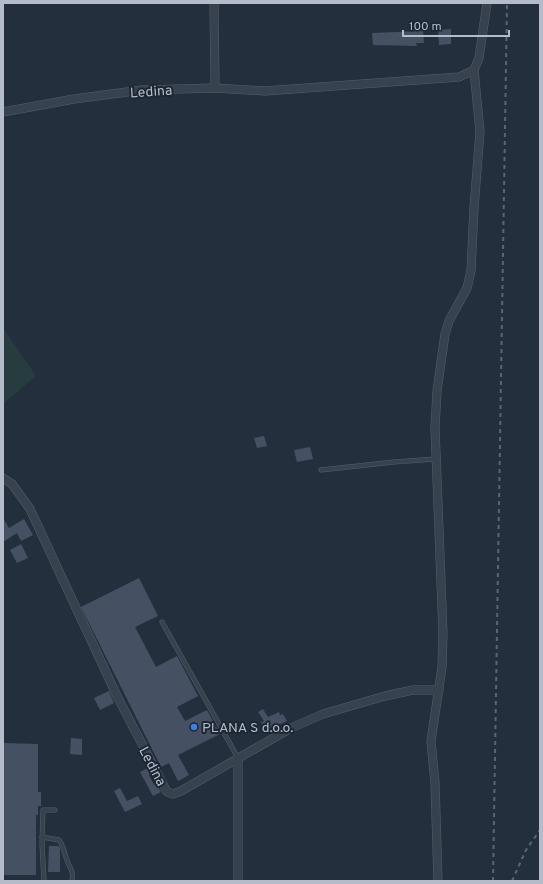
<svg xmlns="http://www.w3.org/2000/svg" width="543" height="884" font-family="Overpass,sans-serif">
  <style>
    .green { fill: #263c3f }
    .building { fill: #455162 }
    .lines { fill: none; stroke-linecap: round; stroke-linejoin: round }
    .service-casing { stroke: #565f6c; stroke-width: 5 }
    .minor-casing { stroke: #565f6c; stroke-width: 9 }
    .service { stroke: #38414e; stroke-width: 4 }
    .minor { stroke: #38414e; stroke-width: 8 }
    .rail { stroke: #5a6575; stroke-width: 2; stroke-dasharray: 4 4; stroke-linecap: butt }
    .shop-dot { fill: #3f7fe0; stroke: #1d2633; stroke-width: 1.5 }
    .labels { text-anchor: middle; stroke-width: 4; stroke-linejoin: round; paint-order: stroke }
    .street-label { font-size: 14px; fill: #b4bcc9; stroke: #1d2633 }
    .poi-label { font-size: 14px; fill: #b4bcc9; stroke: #1d2633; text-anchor: start }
  </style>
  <rect width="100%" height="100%" fill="#242f3e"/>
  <path class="green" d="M3 328 36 376 3 404Z"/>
  <g class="building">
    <path d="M451 29V44L439 45 438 30Z"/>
    <path d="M423 31 424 43H416L417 46 373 45 372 33Z"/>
    <path d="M264 436 267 446 257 448 254 438Z"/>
    <path d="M310 447 313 459 297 462 294 450Z"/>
    <path d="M3 518 9 528 24 519 33 535 21 541 17 533 3 542Z"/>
    <path d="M21 544 28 558 17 563 10 550Z"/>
    <path d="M139 578 158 616 135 627 156 667 177 656 198 696 177 707 185 721 207 710 220 734 178 755 189 775 178 781 169 763 161 767 81 607Z"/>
    <path d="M109 691 114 703 100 710 94 698Z"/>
    <path d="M263 709 268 717 279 712 280 715 283 714 287 721 266 731 261 722 264 721 258 712Z"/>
    <path d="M71 738 82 739V755L70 754Z"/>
    <path d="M3 743 38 744V792H41V806H38V815H36V875H3Z"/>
    <path d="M148 768 151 774 149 775 154 785 156 784 161 792 153 796 140 772Z"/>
    <path d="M120 788 127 801 138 796 142 804 125 812 114 791Z"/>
    <path d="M49 846H58L60 848V872H48Z"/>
  </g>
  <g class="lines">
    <g class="service-casing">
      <g id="service">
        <path d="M321 470 394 462 436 459"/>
        <path d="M162 622 238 758"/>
        <path d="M42 837 59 840C64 847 64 852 67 860 70 869 74 871 72 881"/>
        <path d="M44 881 42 844 43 810H55"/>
      </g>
    </g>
    <g class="minor-casing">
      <g id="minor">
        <path d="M214 3 215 88"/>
        <path d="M3 112 74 99 142 90 215 88 265 91 459 77 474 70"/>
        <path d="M3 478 12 484 30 509 118 698 167 792 173 794 181 791 291 728 323 714 385 696 413 690H439"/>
        <path d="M238 881V758"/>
        <path d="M438 881 435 783 431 741 442 667 443 633 435 428 437 391 445 334 449 321 467 288 471 271 474 208 480 132 474 70 479 58 487 3"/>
      </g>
    </g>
    <use href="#service" class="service"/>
    <use href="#minor" class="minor"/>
    <g class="rail">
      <path d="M493 881 507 3"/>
      <path d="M512 881 526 850 540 830"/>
    </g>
  </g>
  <circle class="shop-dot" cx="194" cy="727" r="4"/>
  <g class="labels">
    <g class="street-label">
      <text transform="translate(151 91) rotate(-4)" y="5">Ledina</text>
      <text transform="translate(153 766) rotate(62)" y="5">Ledina</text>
    </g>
    <g class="poi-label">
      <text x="202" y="732">PLANA S d.o.o.</text>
    </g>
  </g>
  <rect width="543" height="884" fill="none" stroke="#b4bcc9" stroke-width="8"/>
  <path d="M403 30v6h106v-6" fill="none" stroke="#b4bcc9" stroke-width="2"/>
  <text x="409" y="30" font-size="12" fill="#b4bcc9" stroke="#1d2633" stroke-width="3" paint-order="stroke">100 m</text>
</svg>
